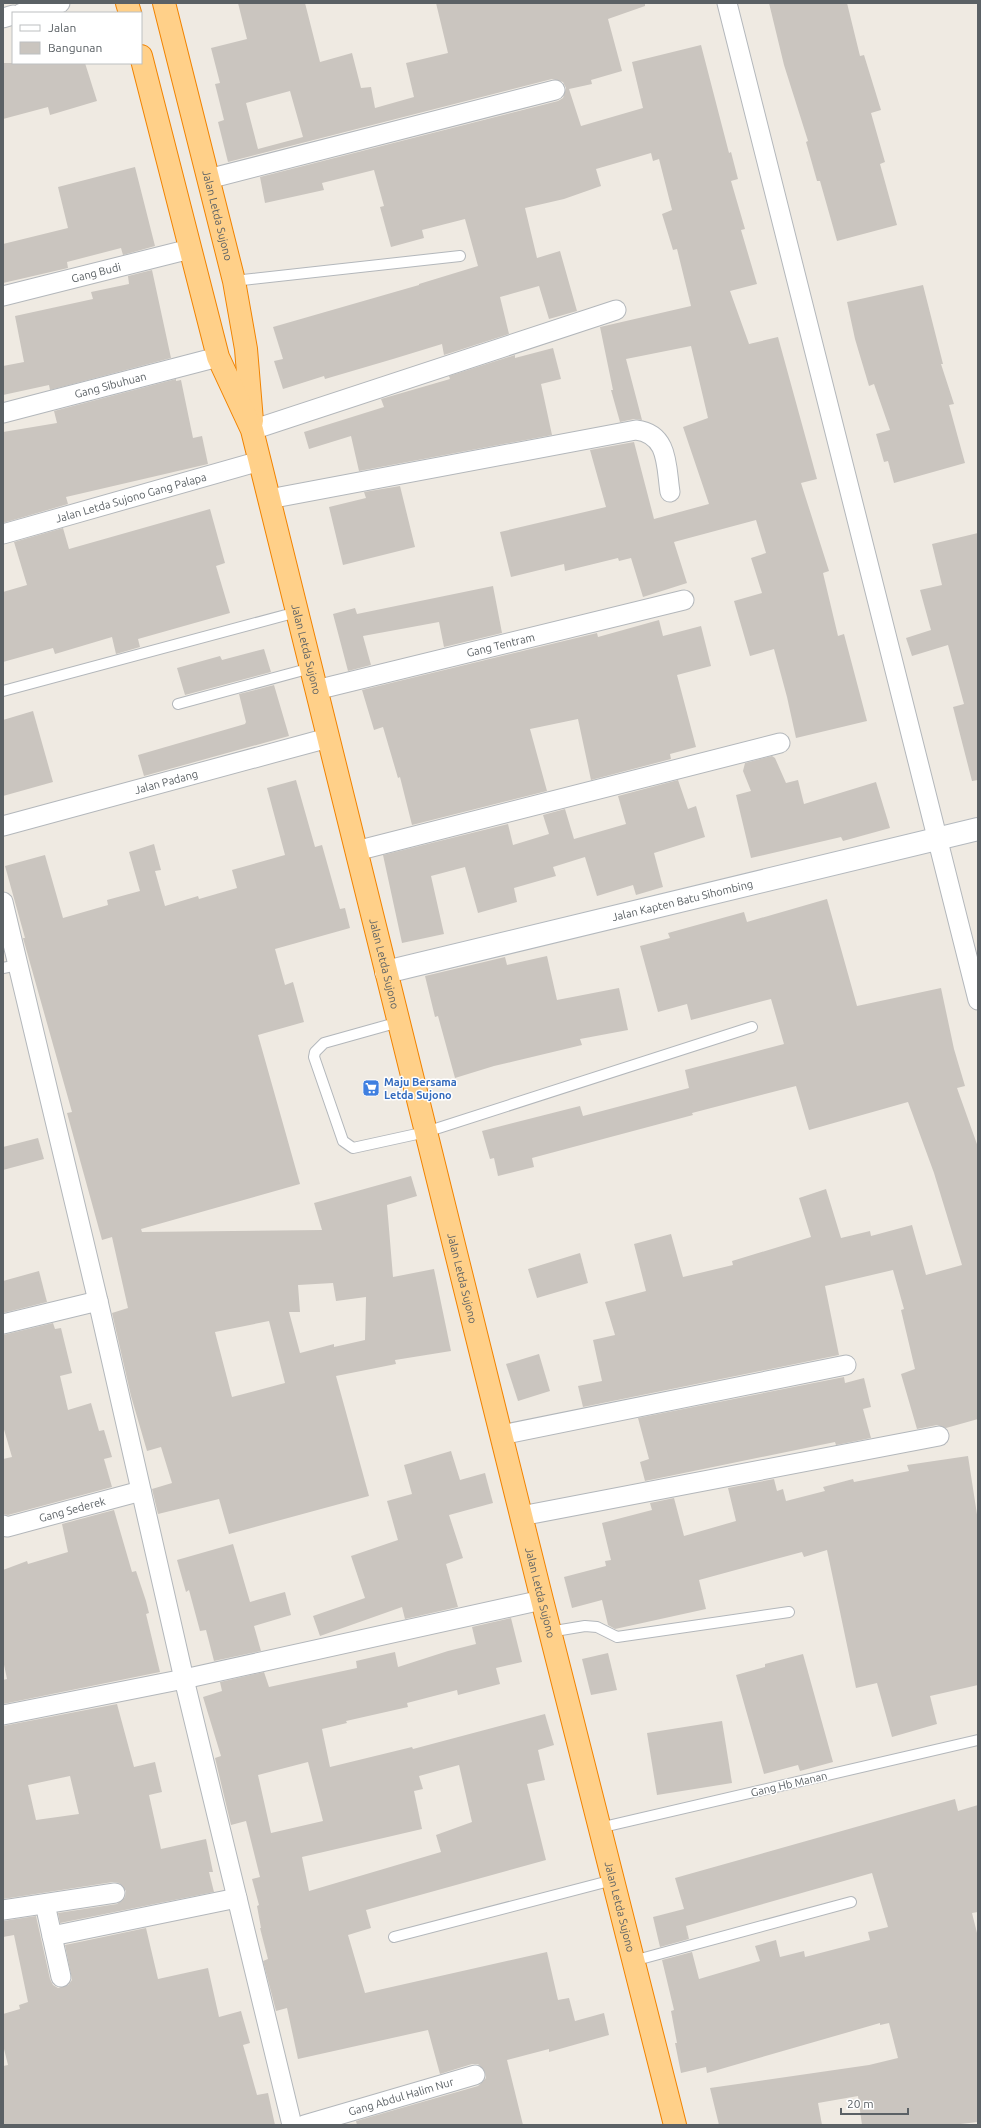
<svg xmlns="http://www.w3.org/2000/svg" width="981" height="2128" font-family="Ubuntu,sans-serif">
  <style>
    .building { fill: #cac5bf; fill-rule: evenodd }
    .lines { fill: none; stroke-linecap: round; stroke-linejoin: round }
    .lane-casing { stroke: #b3b7bb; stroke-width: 12 }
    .street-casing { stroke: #b3b7bb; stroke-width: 21 }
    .secondary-casing { stroke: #b4b9be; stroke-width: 24 }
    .highway-casing { stroke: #f18300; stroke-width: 24 }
    .lane { stroke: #fff; stroke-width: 10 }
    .street { stroke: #fff; stroke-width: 19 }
    .secondary { stroke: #fff; stroke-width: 22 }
    .highway { stroke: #ffd089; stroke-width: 22 }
    .labels { text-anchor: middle; stroke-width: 3; stroke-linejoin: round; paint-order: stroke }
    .street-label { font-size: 11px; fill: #5b6165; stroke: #fff }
    .shop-label { font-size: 11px; font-weight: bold; fill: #366cbe; stroke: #fff; text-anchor: start }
  </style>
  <rect width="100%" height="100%" fill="#efeae2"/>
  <g class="building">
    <path d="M238 3H305L320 62 352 53 361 88 371 87 375 108 414 97 406 63 448 53 436 3H645V6L608 19 622 71 591 80 592 84 569 89 581 126 643 108 632 62 701 45 729 153 731 152 738 179 731 181 745 229 741 230 757 284 730 291 749 344 778 337 817 479 801 483 829 571 823 573 838 636 844 634 867 721 796 738 787 697 774 649 750 656 734 601 762 593 751 558 766 553 756 520 674 542 687 583 643 597 631 558 619 561 618 558 565 571 564 564 511 577 500 532 606 507 590 450 634 442 654 519 709 504 683 427 708 418 691 346 626 359 642 420 634 419 620 422 611 390H613L600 327 691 306 677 249 673 250 662 214 672 210 659 159 653 161 651 153 596 169 601 186 564 199 525 208 537 258 560 251 577 311 549 319 539 286 500 297 509 334 444 355 442 344 393 359 325 379 324 376 283 389 274 361 283 359 273 327 419 285V284L478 266 465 219 422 230 424 238 391 247 380 207 384 206 374 170 322 183 324 190 265 203 260 177 558 101 563 98 566 88 563 82 552 79 228 162 218 122 224 120 215 84 220 83 211 48 247 39ZM290 91 303 137 258 149 246 103Z"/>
    <path d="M769 3H847L860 56 864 55 881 110 871 113 885 162 880 164 897 225 837 241 820 181H817L806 142 808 141 784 65Z"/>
    <path d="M3 63H85L97 101 50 115 48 107 3 119Z"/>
    <path d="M135 167 155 246 123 255 121 248 67 262 68 268 3 283V244L68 228 58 187Z"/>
    <path d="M152 270 171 358 50 390 49 385 3 395V366L24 362 15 316 93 299 91 292 129 284 128 276Z"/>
    <path d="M923 285 943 364H941L954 404 949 405 965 463 894 483 888 461 884 462 876 434 890 430 874 384 869 386 855 339 847 302Z"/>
    <path d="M553 348 561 379 541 384 552 435 359 471 351 436 309 449 304 432 384 407 381 399 450 379 449 376 515 355V358Z"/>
    <path d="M176 379V381L181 380 193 438 202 436 208 464 66 497 68 504 3 523V432L57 423 54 411Z"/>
    <path d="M400 486 415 547 343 565 329 507 366 498 364 492Z"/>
    <path d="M210 509 225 563 216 566 230 613 138 639 140 647 116 654 112 637 55 654 53 648 3 662V592L27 585 14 542 63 528 69 549Z"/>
    <path d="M978 533V780L972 781 953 707 964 704 948 645 912 656 906 638 931 630 920 590 942 585 932 544Z"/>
    <path d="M493 586 502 633 444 647 439 622 363 636 371 665 348 671 333 614 355 608 357 614Z"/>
    <path d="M659 620 663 636 701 626 711 666 677 675 696 747 670 754 671 759 591 780 578 719 530 729 547 791 412 825 400 777 398 778 383 727 374 730 362 690 597 633 598 637Z"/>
    <path d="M264 649 271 672 185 695 177 668 220 656 222 660Z"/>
    <path d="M274 685 289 736 144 776 138 755 245 724 246 722 239 694Z"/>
    <path d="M33 711 53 782 3 796V720Z"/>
    <path d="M772 756 775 758 786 783 798 780 804 804 876 782 890 828 843 841 841 837 751 858 736 795 751 791 743 771 745 763Z"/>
    <path d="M296 780 315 847 322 845 340 909 345 908 350 928 275 949 285 985 293 982 304 1022 258 1035 300 1184 141 1229 142 1232 322 1230 314 1203 411 1176 417 1196 387 1205 393 1277 434 1269 451 1351 395 1360 396 1364 336 1376 369 1496 229 1534 219 1499 158 1514 152 1489 172 1483 161 1447 147 1451 131 1396 112 1313 128 1308 112 1237 102 1240 67 1113 72 1112 23 938H25L5 866 45 855 63 918 108 905 107 900 140 891 129 852 154 844 161 870 155 871 165 906 198 896 199 899 237 888 232 870 285 855 267 788ZM333 1283 336 1301 366 1297 365 1340 334 1347V1344L300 1353 289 1312H300L298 1285ZM269 1321 285 1383 232 1397 215 1332Z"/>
    <path d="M678 780 688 809 696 806 705 837 654 853 663 887 636 895 633 885 597 896 585 857 553 867 556 876 514 888 517 902 478 913 465 867 431 876 444 934 402 943 383 855 508 824 513 845 549 834 543 815 565 809 574 839 626 824 618 796Z"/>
    <path d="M827 899 857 1006 941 988 954 1049 965 1086 957 1088 978 1147V1419L946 1428 937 1425 917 1429 901 1374 915 1369 901 1310 904 1309 893 1270 825 1286 839 1355 583 1407 578 1386 602 1381 593 1340 615 1335 605 1302 646 1291 634 1244 671 1234 683 1277 733 1265 732 1261 811 1237 799 1198 826 1189 841 1238 870 1231 871 1236 912 1225 926 1275 962 1265 934 1173 908 1102 809 1130 796 1086 692 1113 693 1115 532 1158 534 1167 498 1176 494 1158 490 1159 482 1131 580 1106 583 1116 689 1088 685 1070 784 1044 771 999 691 1020 687 1004 658 1012 640 946 670 938 668 933 744 912 747 922Z"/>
    <path d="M547 956 557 1000 619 988 628 1030 580 1039 582 1045 494 1066 455 1078 438 1016 435 1017 425 976 505 957 507 965Z"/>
    <path d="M38 1138 44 1159 3 1170V1147Z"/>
    <path d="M580 1253 588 1283 537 1298 528 1269Z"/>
    <path d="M39 1271 47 1302 3 1313V1281Z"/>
    <path d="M53 1323 55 1329 61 1328 72 1373 60 1376 68 1410 91 1403 99 1431 104 1430 112 1457 104 1459 112 1487 8 1515 3 1514V1459L12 1457 3 1426V1335Z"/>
    <path d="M539 1354 550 1391 518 1401 506 1364Z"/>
    <path d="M844 1377 845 1383 864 1378 871 1407 863 1409 871 1438 836 1445 835 1442 645 1481 640 1462 649 1459 638 1418Z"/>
    <path d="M451 1451 460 1480 485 1473 493 1503 449 1515 463 1558 446 1564 458 1607 405 1619 402 1607 320 1636 313 1616 365 1598 351 1556 398 1540 387 1501 412 1494 404 1465Z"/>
    <path d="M968 1456 978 1521V1685L930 1696 937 1724 892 1737 877 1683 856 1688 827 1550 804 1557 802 1552 699 1580 706 1609 615 1629 608 1625 602 1600 572 1608 564 1577 606 1566 605 1561 611 1560 602 1523 652 1510 650 1503 674 1498 684 1536 736 1521 728 1488 774 1479 777 1491 783 1489 786 1501 825 1491 823 1487 853 1479 854 1482 909 1471 907 1465Z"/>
    <path d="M114 1510 132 1572 136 1571 146 1601 149 1613 146 1614 160 1672 3 1704V1680L7 1679 3 1660V1570L27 1561 28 1564 68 1552 62 1524Z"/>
    <path d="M233 1544 250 1602 285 1592 291 1615 254 1626 261 1651 214 1661 206 1630 200 1631 189 1590 186 1592 177 1560Z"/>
    <path d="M511 1618 522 1662 496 1668 500 1684 458 1695 457 1690 407 1703 408 1707 346 1721 347 1723 322 1729 330 1767 412 1747 413 1749 545 1714 554 1745 538 1750 545 1780 527 1784 546 1860 366 1910 371 1928 348 1935 365 1993 547 1952 558 2000 569 1998 575 2021 604 2013 609 2035 549 2052V2049L507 2060 523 2125H357L356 2121 478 2086 486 2078 485 2072 478 2064H472L440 2074 428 2030 298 2059 287 2008 276 2011 263 1961 268 1959 260 1928H261L257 1906 259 1905 252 1879 260 1877 246 1821 231 1825 215 1758 221 1756 203 1697 222 1691 220 1682 264 1672 269 1687 357 1668 356 1661 395 1652 398 1667 448 1651 476 1644 472 1627ZM308 1762 323 1821 271 1833 258 1775ZM459 1765 472 1822 436 1835 441 1852 309 1891 302 1857 422 1829 414 1791 423 1789 419 1776Z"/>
    <path d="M608 1653 617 1690 591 1695 582 1659Z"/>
    <path d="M803 1654 833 1762 800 1771 798 1765 764 1774 736 1675 765 1667V1664Z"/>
    <path d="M117 1704 134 1767 155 1762 162 1792 149 1795 161 1849 206 1839 213 1872H209L214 1892 60 1923 58 1913 117 1904 125 1897 126 1891 119 1883 113 1882 3 1899V1726ZM70 1776 79 1814 36 1820 28 1785Z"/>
    <path d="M722 1721 732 1783 657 1795 647 1733Z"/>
    <path d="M955 1799 958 1811 978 1805V1912L972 1913 978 1937V2122L952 2125H862L858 2096 818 2103 822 2125H719L710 2088 869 2065 898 2058 889 2023 880 2025V2023L707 2073 706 2067 681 2073 675 2043H677L671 2011 674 2010 662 1960 692 1952 699 1979 760 1961 755 1946 776 1940 780 1957 804 1951 805 1957 870 1940 868 1932 888 1927 872 1873 686 1926 689 1939 660 1947 653 1917 684 1909 675 1878Z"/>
    <path d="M36 1916 50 1979 53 1985 58 1988 68 1985 72 1980 65 1945 146 1928 158 1979 208 1968 219 2017 241 2011 250 2043 243 2045 257 2095 268 2093 275 2125H3V2066L8 2065 3 2045V2014L20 2009 19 2005 28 2002 14 1935 3 1937V1921Z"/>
  </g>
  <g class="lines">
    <g class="lane-casing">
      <g id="lane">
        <path d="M234 281 460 256"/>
        <path d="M3 691 297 612"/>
        <path d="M178 704 311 668"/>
        <path d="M3 968 18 965"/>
        <path d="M399 1022 324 1043 315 1052 314 1057 343 1141 353 1148 426 1132 752 1027"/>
        <path d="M549 1632 585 1626 597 1627 617 1637 789 1612"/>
        <path d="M599 1828 978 1740"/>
        <path d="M394 1937 613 1880"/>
        <path d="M633 1961 851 1902"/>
      </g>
    </g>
    <g class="street-casing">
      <g id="street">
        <path d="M727 3 978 1000"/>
        <path d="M22 13 60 3"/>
        <path d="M3 18 13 15"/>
        <path d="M208 179 555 90"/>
        <path id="s1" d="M3 296 190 249"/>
        <path id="s2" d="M3 413 218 357"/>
        <path d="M252 430 616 310"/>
        <path d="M269 499 636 430C669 434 666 466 670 492"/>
        <path id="s3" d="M3 534 260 461"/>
        <path id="s4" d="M316 690 684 600"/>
        <path id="s5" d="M3 826 328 738"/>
        <path d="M356 851 780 743"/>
        <path d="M3 902 98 1301 184 1679 292 2125"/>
        <path d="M3 1324 98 1301"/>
        <path d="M501 1435 846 1365"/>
        <path d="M521 1516 939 1436"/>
        <path id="s6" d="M3 1525 7 1527 141 1491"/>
        <path d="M3 1715 184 1679 542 1600"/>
        <path d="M45 1904 61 1977"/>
        <path d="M3 1910 115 1893"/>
        <path d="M52 1936 237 1898"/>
        <path id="s7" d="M304 2125 475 2075"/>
      </g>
    </g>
    <g class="secondary-casing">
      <g id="secondary">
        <path id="s8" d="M386 972 978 829"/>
      </g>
    </g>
    <g class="highway-casing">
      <g id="highway">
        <path d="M127 3 130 13"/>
        <path id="s9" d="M164 3 234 281 246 349 252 421"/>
        <path id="s10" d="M141 56 218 357 252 430 542 1600 675 2125"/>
      </g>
    </g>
    <use href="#lane" class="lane"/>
    <use href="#street" class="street"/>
    <use href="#secondary" class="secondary"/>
    <use href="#highway" class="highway"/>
  </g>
  <defs>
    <g id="supermarket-square" transform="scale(0.9)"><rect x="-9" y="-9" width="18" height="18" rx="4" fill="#3f7fe0" stroke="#fff"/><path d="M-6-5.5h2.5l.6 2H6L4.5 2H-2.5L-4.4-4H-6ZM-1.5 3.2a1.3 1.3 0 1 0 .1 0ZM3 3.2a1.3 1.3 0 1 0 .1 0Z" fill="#fff"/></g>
  </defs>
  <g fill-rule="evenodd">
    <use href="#supermarket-square" x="371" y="1088"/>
  </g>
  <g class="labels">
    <g class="street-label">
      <text dy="4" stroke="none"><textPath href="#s9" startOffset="219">Jalan Letda Sujono</textPath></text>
      <text dy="4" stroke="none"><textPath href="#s1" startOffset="96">Gang Budi</textPath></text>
      <text dy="4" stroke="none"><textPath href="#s2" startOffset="111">Gang Sibuhuan</textPath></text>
      <text dy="4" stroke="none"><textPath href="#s3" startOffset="133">Jalan Letda Sujono Gang Palapa</textPath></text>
      <text dy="4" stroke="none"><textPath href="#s4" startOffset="190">Gang Tentram</textPath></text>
      <text dy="4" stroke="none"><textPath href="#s10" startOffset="617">Jalan Letda Sujono</textPath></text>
      <text dy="4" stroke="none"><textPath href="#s5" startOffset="169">Jalan Padang</textPath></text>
      <text dy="4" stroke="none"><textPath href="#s8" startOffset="305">Jalan Kapten Batu Sihombing</textPath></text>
      <text dy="4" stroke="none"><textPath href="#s10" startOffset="941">Jalan Letda Sujono</textPath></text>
      <text dy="4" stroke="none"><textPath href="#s10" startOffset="1265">Jalan Letda Sujono</textPath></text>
      <text dy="4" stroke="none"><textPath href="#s6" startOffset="72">Gang Sederek</textPath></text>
      <text dy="4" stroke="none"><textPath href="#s10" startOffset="1589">Jalan Letda Sujono</textPath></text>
      <text transform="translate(789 1784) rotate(-13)" y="4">Gang Hb Manan</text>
      <text dy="4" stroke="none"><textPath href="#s10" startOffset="1913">Jalan Letda Sujono</textPath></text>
      <text dy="4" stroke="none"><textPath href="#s7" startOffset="101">Gang Abdul Halim Nur</textPath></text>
    </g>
    <g class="shop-label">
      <text x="384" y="1086">Maju Bersama<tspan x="384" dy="13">Letda Sujono</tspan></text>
    </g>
  </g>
  <rect width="981" height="2128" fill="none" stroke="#5b6165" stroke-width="8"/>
  <rect x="12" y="12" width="130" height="52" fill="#ffffff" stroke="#bdc0c1"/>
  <rect x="20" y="25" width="20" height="6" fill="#ffffff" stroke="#bdc0c1"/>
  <text x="48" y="32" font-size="12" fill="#5b6165">Jalan</text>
  <rect x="20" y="42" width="20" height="12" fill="#cac5bf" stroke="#bdc0c1"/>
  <text x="48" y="52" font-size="12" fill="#5b6165">Bangunan</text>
  <path d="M841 2108v6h67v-6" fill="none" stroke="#5b6165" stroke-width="2"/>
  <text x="847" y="2108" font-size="12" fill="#5b6165" stroke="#ffffff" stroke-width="3" paint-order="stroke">20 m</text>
</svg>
